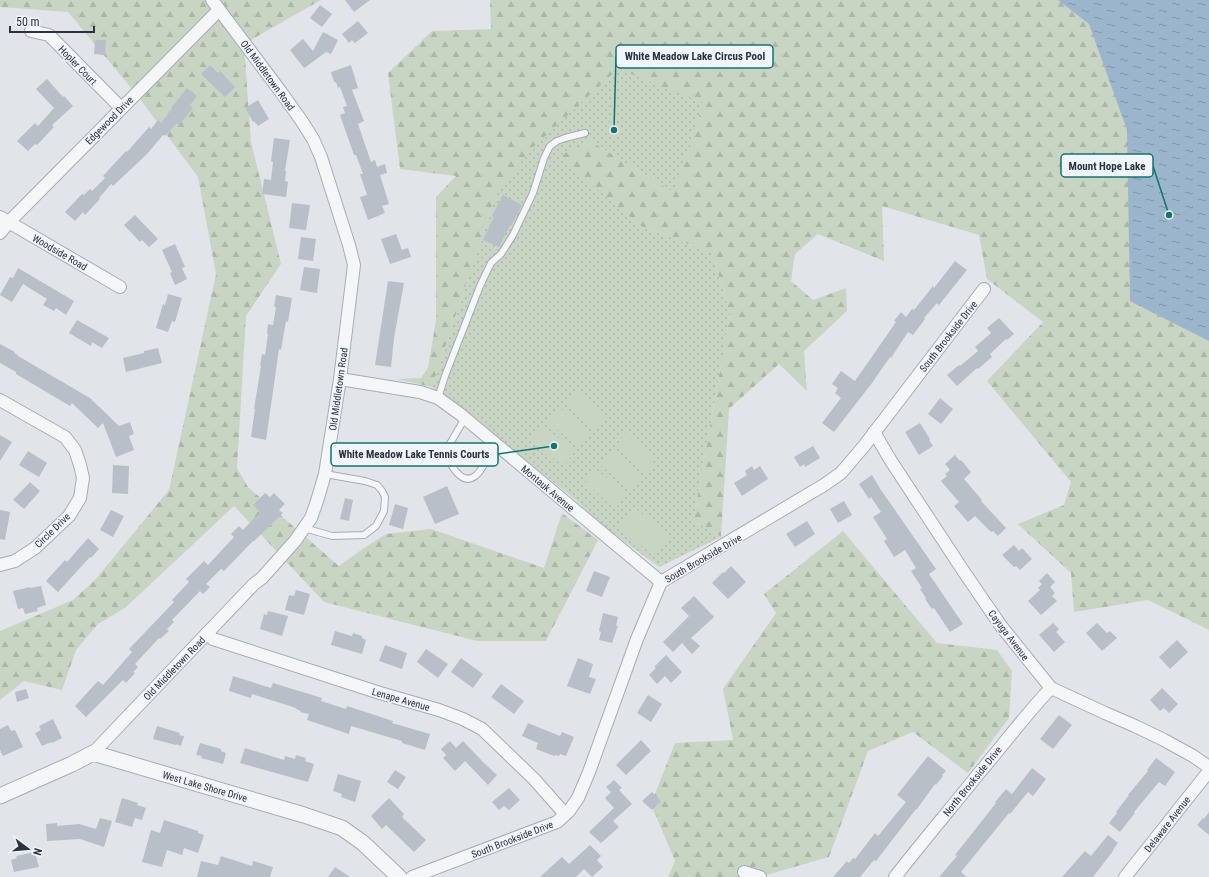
<svg xmlns="http://www.w3.org/2000/svg" width="1209" height="877" font-family="'Roboto Condensed',sans-serif">
  <style>
    .forest { fill: url(#forest-firs) }
    .park { fill: url(#park-dots) }
    .pitch { fill: #c8d5c2 }
    .water { fill: url(#water-ripples) }
    .building { fill: #b8bfc8 }
    .lines { fill: none; stroke-linecap: round; stroke-linejoin: round }
    .service-casing { stroke: #a6acb5; stroke-width: 8 }
    .minor-casing { stroke: #a6acb5; stroke-width: 14 }
    .tertiary-casing { stroke: #a6acb5; stroke-width: 17 }
    .service { stroke: #f4f6f8; stroke-width: 6 }
    .minor { stroke: #f4f6f8; stroke-width: 12 }
    .tertiary { stroke: #f4f6f8; stroke-width: 15 }
    .labels { text-anchor: middle; stroke-width: 3; stroke-linejoin: round; paint-order: stroke }
    .street-label { font-size: 10px; fill: #293443; stroke: #f1f4f8 }
    .leader { fill: none; stroke: #0f766e; stroke-width: 1.5 }
    .callout-dot { fill: #0f766e; stroke: #f1f4f8; stroke-width: 1.5 }
    .callout { fill: #f1f4f8; stroke: #0f766e; stroke-width: 1.5 }
    .callout-label { font-size: 11px; text-anchor: middle; font-weight: bold; fill: #293443 }
  </style>
  <defs>
    <pattern id="forest-firs" width="22" height="20" patternUnits="userSpaceOnUse"><rect width="22" height="20" fill="#c8d5c2"/><path d="M5 1l3.5 6h-7zM16 11l3.5 6h-7z" fill="#acb7a8"/></pattern>
    <pattern id="park-dots" width="8" height="8" patternUnits="userSpaceOnUse"><rect width="8" height="8" fill="#c8d5c2"/><path d="M2 2h.1M6 6h.1" fill="none" stroke="#acb7a8" stroke-width="1.8" stroke-linecap="round"/></pattern>
    <pattern id="water-ripples" width="26" height="14" patternUnits="userSpaceOnUse"><rect width="26" height="14" fill="#9bb6cc"/><path d="M2 4q2-2 4 0t4 0M15 11q2-2 4 0t4 0" fill="none" stroke="#7e95a7"/></pattern>
  </defs>
  <rect width="100%" height="100%" fill="#e1e5ea"/>
  <g class="forest">
    <path d="M0 0H321L244 44 251 142 281 264 246 316 237 468 248 487 339 566 364 548 386 534 431 529 544 568 562 513 598 540 546 641H477L324 602 234 506 125 608 98 624 76 650 62 690 24 681 0 700V631L73 600 95 580 169 490 216 274 198 177 137 95 68 12 0 7Z"/>
    <path d="M490 0H1209V630L1148 600 1074 612 1071 573 1018 524 1064 505 1071 482 987 381 1043 322 987 279 979 235 882 206 884 261 818 234 795 254 791 281 813 300 846 288 847 311 804 351 807 391 779 364 729 409 721 537 693 520 730 314 712 253 640 226 558 156 591 141 673 192 618 69 495 197 432 387 397 379 421 378 428 368 436 320V197L456 176 400 169 388 73 432 31 491 29Z"/>
    <path d="M843 531 937 643 997 650 1012 671 1009 718 968 773 913 732 868 751 829 857 759 877H668L675 861 651 804 675 743 733 740 723 689 776 613 764 594Z"/>
  </g>
  <path class="park" d="M618 69 704 103 673 192 591 141 559 156 640 226 712 253 730 314 693 520 721 537 659 567 606 528 571 496 432 387 495 197 532 148Z"/>
  <g class="pitch">
    <path d="M576 389 606 415 594 429 564 403Z"/>
    <path d="M560 408 590 433 578 447 548 422Z"/>
    <path d="M544 426 575 452 563 466 532 440Z"/>
    <path d="M627 432 657 458 646 472 615 446Z"/>
    <path d="M612 451 642 476 630 490 600 465Z"/>
    <path d="M596 469 627 495 615 509 585 483Z"/>
    <path d="M635 508 670 537 654 556 619 527Z"/>
  </g>
  <path class="water" d="M1058 0H1209V341L1130 301 1127 130 1089 24Z"/>
  <g class="building">
    <path d="M345 0H370L354 12Z"/>
    <path d="M320 5 332 14 322 27 310 18Z"/>
    <path d="M358 21 368 33 355 43 352 40 349 43 342 34Z"/>
    <path d="M323 32 338 40 331 54 326 52 303 69 304 68 290 50 303 39 313 51Z"/>
    <path d="M95 40H106L105 55 94 54Z"/>
    <path d="M210 65 218 73 220 71 235 87 225 97 201 74Z"/>
    <path d="M351 65 358 88 352 90 364 121 358 124 371 162 375 160 377 167 385 164 387 173 380 175 389 204 382 206 385 213 368 220 360 197 367 195 360 174H363L356 155H354L340 115 345 113 343 107 347 106 340 87 338 88 336 82H334L331 72Z"/>
    <path d="M47 79 63 97 64 96 73 106 52 125 54 127 37 145 35 144 28 151 17 141 35 123 38 126 54 108 36 89Z"/>
    <path d="M187 88 197 96 190 105 193 108 179 125 177 123 165 136 163 135 147 154 113 186 111 184 99 198 100 199 85 215 83 212 75 221 65 212 82 194 84 195 90 189 92 191 105 178 103 176 126 151 127 152 149 127 151 129 158 120 161 123 172 109 171 108Z"/>
    <path d="M258 100 269 119 258 126 254 121 253 122 245 108Z"/>
    <path d="M274 138 290 140 285 171H286L285 181 288 182 286 197 262 194 264 179 271 180 273 162 271 161Z"/>
    <path d="M503 195 522 205 511 226 510 225 499 247 483 240 494 217 492 216Z"/>
    <path d="M292 203 310 205 306 230 289 228Z"/>
    <path d="M135 215 158 239 149 247 142 240 140 242 124 225Z"/>
    <path d="M396 234 402 250 408 248 411 257 390 264 381 239Z"/>
    <path d="M301 237 316 239 313 261 298 259Z"/>
    <path d="M175 244 185 267 182 268 187 279 175 285 170 273 172 272 162 250Z"/>
    <path d="M955 261 967 270 939 305 937 303 924 318 925 319 913 335 908 332 891 358 890 357 872 383 834 432 822 423 841 398 835 393 838 388 832 384 841 371 855 381 896 322 894 321 901 312 906 317 912 309 914 310 933 286 934 288Z"/>
    <path d="M304 267 320 269 317 293 300 290Z"/>
    <path d="M18 268 74 301 66 315 56 308 54 311 43 305 47 299 23 284 12 302 0 295 10 277 13 278Z"/>
    <path d="M388 281 404 283 394 338 391 367 375 365Z"/>
    <path d="M168 294 182 298 175 322 172 321 168 332 156 328 163 304 165 305Z"/>
    <path d="M276 295 292 298 288 322 286 321 281 350 279 349 266 440 251 437 255 409H254L261 366H260L262 354 265 355 268 334H267L268 324 273 325 276 307H274Z"/>
    <path d="M999 318 1014 334 1007 340 1006 339 990 354 992 357 978 369 977 368 957 386 947 375 959 365 960 366 978 351 975 347 991 333 987 328Z"/>
    <path d="M77 320 109 338 102 348 92 342 91 346 69 333Z"/>
    <path d="M0 344 15 352 14 353 18 355V356L90 398 119 426 130 422 134 434 129 436 134 450 116 457 103 423 98 428 72 403 70 406 16 374V372L0 363Z"/>
    <path d="M158 348 162 363 126 372 123 358 144 353V351Z"/>
    <path d="M940 398 953 409 941 424 928 414Z"/>
    <path d="M920 423 930 439 929 440 933 446 919 455 905 432Z"/>
    <path d="M0 435 12 442 0 461Z"/>
    <path d="M813 446 820 458 805 467 804 464 800 467 794 457Z"/>
    <path d="M28 451 47 463 39 477 19 465Z"/>
    <path d="M955 455 960 461 961 460 971 472 964 479 982 500 981 501 1006 528 998 536 993 531 991 532 975 516 968 522 954 506 959 502 941 481 947 476 945 474 950 470 945 464Z"/>
    <path d="M113 465 129 466 128 494 112 493Z"/>
    <path d="M752 466 754 470 760 466 768 479 742 496 734 483 747 475 745 471Z"/>
    <path d="M872 475 881 490 936 569 929 574 963 624 950 632 934 608 932 609 925 599 926 598 920 589 922 588 911 571 916 568 905 550 894 557 884 541 887 539 873 517 881 512 871 497 869 499 859 484Z"/>
    <path d="M30 482 40 491 24 509 13 500Z"/>
    <path d="M447 486 459 514 435 524 423 497Z"/>
    <path d="M265 493 270 497 274 493 285 504 279 510 283 513 254 541H253L224 571 221 569 206 584 210 587 203 594 200 591 172 620 174 622 167 629 169 631 160 639 159 638 135 664 138 667 133 672 135 673 126 683 123 680 86 717 75 706 98 681 103 685 132 652 129 649 174 602 172 600 189 582 186 579 204 561 208 565 234 537 231 534 239 526 243 530 260 512 253 505Z"/>
    <path d="M345 498 353 500 349 521 340 519Z"/>
    <path d="M844 501 852 515 838 523 830 509Z"/>
    <path d="M395 504 408 508 403 529 389 525Z"/>
    <path d="M0 510 10 512 5 540 0 539Z"/>
    <path d="M111 510 124 516 113 537 100 530Z"/>
    <path d="M807 521 815 534 795 547 786 534Z"/>
    <path d="M88 538 99 549 91 558 90 557 58 592 46 581 65 560 67 562Z"/>
    <path d="M1014 545 1019 551 1022 548 1032 559 1020 570 1016 566 1014 567 1002 555Z"/>
    <path d="M731 566 746 582 728 599 712 583 723 572 724 573Z"/>
    <path d="M594 571 610 577 602 597 586 591Z"/>
    <path d="M1047 573 1055 582 1050 587 1055 593 1052 596 1057 601 1041 615 1028 601 1040 590 1038 588 1042 584 1039 581Z"/>
    <path d="M41 586 46 605 37 608 38 611 25 614 23 608 18 609 13 591 30 587V588Z"/>
    <path d="M296 590 310 594 304 615 285 610 289 595 294 596Z"/>
    <path d="M694 596 714 617 691 638 700 646 692 654 682 643 673 652 663 642 689 616 681 608Z"/>
    <path d="M268 611 288 616 282 636 260 629 264 614 267 615Z"/>
    <path d="M603 613 618 617 616 626H618L612 643 599 640 601 632 599 631Z"/>
    <path d="M1053 623 1059 629 1056 632 1065 642 1054 652 1039 635Z"/>
    <path d="M1097 623 1107 633 1110 631 1117 638 1102 651 1086 633Z"/>
    <path d="M335 631 352 636 353 633 362 636V638L366 640 362 654 331 645Z"/>
    <path d="M1177 640 1188 652 1170 669 1159 657Z"/>
    <path d="M385 645 407 653 402 669 379 661Z"/>
    <path d="M426 649 448 664 438 678 417 662Z"/>
    <path d="M666 655 682 672 671 683 665 676 657 684 649 675 656 668 654 667Z"/>
    <path d="M461 658 483 674 473 688 451 672Z"/>
    <path d="M578 658 593 664 589 677 596 679 590 694 567 686Z"/>
    <path d="M233 676 271 688 273 683 322 698 321 701 346 709 347 706 393 721 392 723 430 734 425 750 402 743V741L351 726 349 734 307 720 309 714 300 712 301 711 296 709V708L252 694 251 698 229 691Z"/>
    <path d="M501 684 524 701 514 714 491 697Z"/>
    <path d="M1162 688 1178 704 1169 713 1164 708 1160 711 1150 700Z"/>
    <path d="M26 689 29 698 17 702 15 692Z"/>
    <path d="M648 695 662 704 651 722 637 713Z"/>
    <path d="M1059 715 1072 725 1053 749 1040 739Z"/>
    <path d="M53 719 62 738 52 743 51 742 42 746 35 733 41 730 39 726Z"/>
    <path d="M528 723 560 736 562 732 574 737 566 756 560 754 559 756 555 755 554 756 536 749 538 743 522 736Z"/>
    <path d="M8 725 11 731 15 730 23 747 3 756 0 750V729Z"/>
    <path d="M157 726 180 733 179 735 184 736 181 746 176 744V745L153 739Z"/>
    <path d="M641 740 651 751 626 775 616 765Z"/>
    <path d="M450 741 456 748 463 741 484 763 497 775 488 785 465 761 455 771 443 758 446 755 441 749Z"/>
    <path d="M200 743 221 749V751L226 753 223 764 201 758 202 756 196 755Z"/>
    <path d="M245 748 284 760 285 756 295 759 296 755 306 758 305 761 314 764 308 782 240 763Z"/>
    <path d="M928 756 946 771 942 775 943 776 936 785 935 784 917 809H916L876 861 874 860 860 877H833L847 861 849 863 853 858 855 859 875 833 878 836 906 802 897 795Z"/>
    <path d="M1156 758 1175 772 1165 786 1159 782 1134 812 1135 813 1120 832 1109 823 1117 813 1116 812 1129 795H1128L1148 771 1147 770Z"/>
    <path d="M1032 768 1046 779 1033 796 1028 792 1010 814 1009 813 961 872 967 877H939L957 856 955 855 996 803 995 802 1006 789 1012 794Z"/>
    <path d="M395 770 406 777 398 789 387 782Z"/>
    <path d="M338 774 361 781 355 802 341 797 342 794 333 791Z"/>
    <path d="M614 780 622 788 619 790 632 804 613 821 619 827 601 843 589 832 614 808 605 798 611 792 606 787Z"/>
    <path d="M509 788 520 800 509 810 504 806 499 810 492 802Z"/>
    <path d="M652 792 661 801 652 810 642 801Z"/>
    <path d="M122 798 138 803 137 805 146 808 142 820 135 818 132 827 115 822Z"/>
    <path d="M389 798 404 814 402 817 426 840 414 852 386 825 382 829 371 816Z"/>
    <path d="M1209 812V835L1197 825 1203 818 1204 819Z"/>
    <path d="M100 818 112 821 104 847 80 839 47 841 46 824 57 823V826L79 824 96 829Z"/>
    <path d="M164 820 198 831V833L204 835 198 853 184 848 182 855 167 850 162 867 142 862 151 830 160 833Z"/>
    <path d="M1108 835 1118 843 1113 850V851L1093 877H1062L1085 851 1091 856Z"/>
    <path d="M590 845 601 856 597 860 603 867 592 877 584 869 576 877H540L562 857 569 864Z"/>
    <path d="M35 852 39 867 14 872 11 860 17 858 16 856Z"/>
    <path d="M221 856 252 866 253 861 273 867 270 877H197L201 861 218 865Z"/>
    <path d="M335 867 350 877H328Z"/>
  </g>
  <g class="lines">
    <g class="service-casing">
      <g id="service">
        <path d="M438 398 445 376 480 286 491 263 501 254 513 235 533 193 544 158 550 146 557 141 565 138 585 133"/>
        <path d="M465 418 445 452C449 462 461 487 475 476 480 473 483 466 486 461 489 456 494 451 498 446"/>
        <path d="M304 528 332 536 364 535 376 526 384 511 385 497 382 491 377 485 365 481 325 474"/>
      </g>
    </g>
    <g class="minor-casing">
      <g id="minor">
        <path d="M31 31 49 35 121 108"/>
        <path d="M0 217 120 287"/>
        <path d="M0 233 9 222 219 10"/>
        <path d="M340 379 420 392 438 398 460 414 661 582"/>
        <path d="M0 400 65 437 75 450 80 465 83 478 80 498 69 516 35 548 15 561 0 565"/>
        <path d="M874 432 891 461 964 572 1001 626 1051 688 1105 713 1135 726 1164 740 1193 756 1209 767"/>
        <path d="M207 633 213 639 380 693 439 710 463 719 482 729 534 779 565 814"/>
        <path d="M93 753 254 584 262 578 295 541 311 518 317 501 325 474 340 379 354 265 349 245 321 157 313 139 301 120 281 92 212 0"/>
        <path d="M744 872 760 877"/>
        <path d="M412 877 557 822 569 811 578 798 589 772 637 639 661 582 824 485 841 473 864 446 984 289"/>
        <path d="M895 877C923 841 952 807 980 772 1004 744 1026 714 1051 688"/>
        <path d="M1125 877 1209 771"/>
      </g>
    </g>
    <g class="tertiary-casing">
      <path id="tertiary" d="M0 796 72 764 93 753 304 815 342 828 363 843 399 877"/>
    </g>
    <use href="#service" class="service"/>
    <use href="#minor" class="minor"/>
    <use href="#tertiary" class="tertiary"/>
  </g>
  <g class="labels">
    <g class="street-label">
      <text transform="translate(78 65) rotate(46)" y="4">Hopler Court</text>
      <text transform="translate(268 75) rotate(54)" y="4">Old Middletown Road</text>
      <text transform="translate(109 120) rotate(-45)" y="4">Edgewood Drive</text>
      <text transform="translate(60 252) rotate(30)" y="4">Woodside Road</text>
      <text transform="translate(948 336) rotate(-52)" y="4">South Brookside Drive</text>
      <text transform="translate(338 389) rotate(-82)" y="4">Old Middletown Road</text>
      <text transform="translate(548 488) rotate(40)" y="4">Montauk Avenue</text>
      <text transform="translate(52 530) rotate(-44)" y="4">Circle Drive</text>
      <text transform="translate(703 558) rotate(-30)" y="4">South Brookside Drive</text>
      <text transform="translate(1009 635) rotate(53)" y="4">Cayuga Avenue</text>
      <text transform="translate(174 668) rotate(-46)" y="4">Old Middletown Road</text>
      <text transform="translate(401 699) rotate(16)" y="4">Lenape Avenue</text>
      <text transform="translate(972 781) rotate(-51)" y="4">North Brookside Drive</text>
      <text transform="translate(205 786) rotate(16)" y="4">West Lake Shore Drive</text>
      <text transform="translate(1167 824) rotate(-52)" y="4">Delaware Avenue</text>
      <text transform="translate(512 839) rotate(-21)" y="4">South Brookside Drive</text>
    </g>
  </g>
  <path class="leader" d="M614 130L616 56M1169 215L1153 166M554 446L498 454"/>
  <g class="callout-dot">
    <circle cx="614" cy="130" r="4"/>
    <circle cx="1169" cy="215" r="4"/>
    <circle cx="554" cy="446" r="4"/>
  </g>
  <g class="callout">
    <rect x="616" y="45" width="157" height="23" rx="4"/>
    <rect x="1061" y="154" width="92" height="23" rx="4"/>
    <rect x="331" y="443" width="167" height="23" rx="4"/>
  </g>
  <g class="callout-label">
    <text x="695" y="60">White Meadow Lake Circus Pool</text>
    <text x="1107" y="170">Mount Hope Lake</text>
    <text x="414" y="458">White Meadow Lake Tennis Courts</text>
  </g>
  <g transform="translate(28 849) rotate(106)" stroke="#f1f4f8" stroke-width="3" paint-order="stroke">
  <path d="M0-3L7 15L0 10L-7 15Z" fill="#293443"/>
  <text y="-6" font-size="11" font-weight="bold" text-anchor="middle" fill="#293443">N</text>
  </g>
  <path d="M10 26v6h84v-6" fill="none" stroke="#293443" stroke-width="2"/>
  <text x="16" y="26" font-size="12" fill="#293443" stroke="#f1f4f8" stroke-width="3" paint-order="stroke">50 m</text>
</svg>
